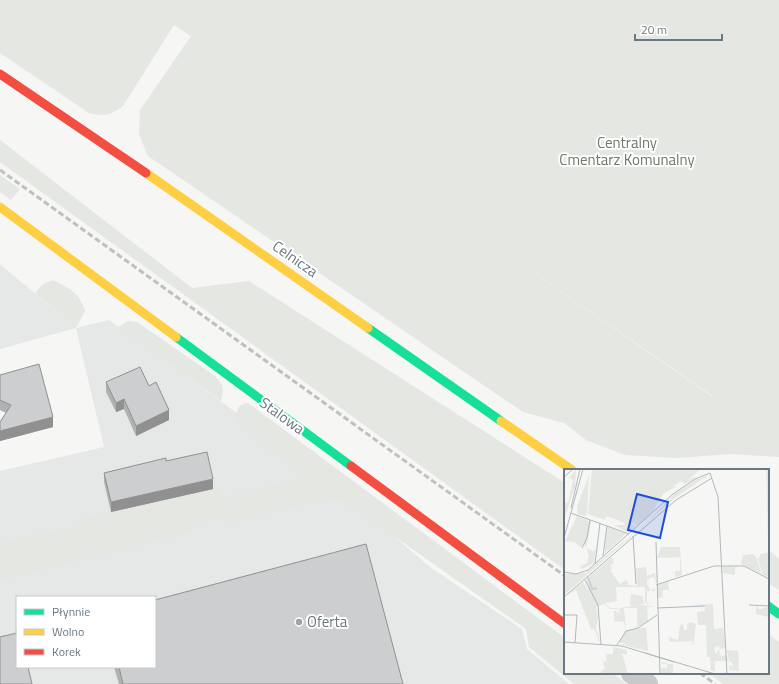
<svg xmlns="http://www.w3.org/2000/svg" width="779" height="684" font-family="'Titillium Web',sans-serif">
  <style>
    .built { fill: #e6e7e7; fill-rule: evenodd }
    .green { fill: #e5e7e2; fill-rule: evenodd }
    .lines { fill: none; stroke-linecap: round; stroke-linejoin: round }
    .street { stroke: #c8caca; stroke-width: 22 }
    .fast { stroke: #16e098; stroke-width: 9 }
    .slow { stroke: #ffcf43; stroke-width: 9 }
    .jam { stroke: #f24e42; stroke-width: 9 }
    .rail { stroke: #bfc0c1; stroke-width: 3; stroke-dasharray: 6 3; stroke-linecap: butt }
    .wall { fill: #b0b1b2 }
    .shaded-wall { fill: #909091 }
    .building { fill: #cdcecf; stroke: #909091 }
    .poi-dot { fill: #9aa4aa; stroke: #fff; stroke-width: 1.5 }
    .labels { text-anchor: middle; stroke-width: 4; stroke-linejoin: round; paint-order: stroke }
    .park-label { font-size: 15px; fill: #6c7a67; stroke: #fff }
    .street-label { font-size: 15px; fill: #697882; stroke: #fff }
    .poi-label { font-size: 15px; fill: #697882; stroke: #fff; text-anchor: start }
    .inset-river { fill: none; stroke: #cbd2d5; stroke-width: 2 }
    .inset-road { fill: none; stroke: #b1b9bd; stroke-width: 1 }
    .view { fill: #1d4ed8; fill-opacity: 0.15; stroke: #1d4ed8; stroke-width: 2 }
    .inset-edge { fill: none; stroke: #697882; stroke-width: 2 }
  </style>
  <rect width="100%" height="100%" fill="#f6f6f5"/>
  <path class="built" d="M0 264 76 328 109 320 326 478 430 567 522 629 527 649 569 684H0V471L104 447 76 328 0 349ZM17 597H155V667H17Z"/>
  <g class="green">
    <path d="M0 0H779V457L730 454 676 458 625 455 586 440 564 423 523 412 148 156 139 135 140 110 191 36 174 25 123 106C112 115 103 117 89 113L0 53ZM407 185 714 397H713Z"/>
    <path d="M0 140 192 288 249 281 565 483V570L0 162Z"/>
    <path d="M0 175 20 189 11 200 0 192Z"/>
    <path d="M53 280C69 288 80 293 85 311L76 328 35 293 43 284Z"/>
    <path d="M128 321 137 322 215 376C224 386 224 388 221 401L118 327Z"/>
    <path d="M248 403 565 638V673H612L627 684H574L529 647 526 629 344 501 334 499 325 500 224 523 220 516 191 524 192 531 0 581V543L73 527V521L219 487 222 499 306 477 234 421 238 408 242 404Z"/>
    <path d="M768 549 779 559V590L768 583Z"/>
    <path d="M768 634 779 642V684H723L708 673H768Z"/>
  </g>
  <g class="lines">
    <path class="street" d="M632 673 647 684"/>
    <g class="fast">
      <path d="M368 328 501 421"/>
      <path d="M176 337 351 466"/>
      <path d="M768 606 779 614"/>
    </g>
    <g class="slow">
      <path d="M146 173 368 328"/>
      <path d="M0 207 176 337"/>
      <path d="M501 421 572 470"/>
    </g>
    <g class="jam">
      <path d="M0 74 146 173"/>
      <path d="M351 466 565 624"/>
    </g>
    <g class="rail">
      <path d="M0 170 565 576"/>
      <path d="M700 673 715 684"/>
    </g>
  </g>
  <g class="wall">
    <path d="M0 375 53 427 0 441V422L6 413 0 410Z"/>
    <path d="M106 382 149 386 169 420 136 436 124 409 116 412 106 392Z"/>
    <path d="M166 461 213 489 111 512 104 482V473Z"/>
    <path d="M114 667H155L403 684H119Z"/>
  </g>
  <g class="shaded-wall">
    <path d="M124 399V409L116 412V403Z"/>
    <path d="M169 410V420L136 436V426Z"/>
    <path d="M53 417V427L0 441V431Z"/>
    <path d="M213 479V489L111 512V502Z"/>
  </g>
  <g class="building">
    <path d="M39 364 53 417 0 431V422L11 405 0 400V375Z"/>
    <path d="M140 367 149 386 156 382 169 410 136 426 124 399 116 403 106 382Z"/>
    <path d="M207 452 213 479 111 502 104 473 166 458V461Z"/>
    <path d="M366 544 403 684H123L119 667H155V600Z"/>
    <path d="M17 633V667H28L32 684H0V637Z"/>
  </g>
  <circle class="poi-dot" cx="299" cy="622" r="4"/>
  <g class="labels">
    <g class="park-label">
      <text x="627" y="148">Centralny<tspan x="627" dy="17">Cmentarz Komunalny</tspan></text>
    </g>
    <g class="street-label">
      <text transform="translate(295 259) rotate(35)" y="5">Celnicza</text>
      <text transform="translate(282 416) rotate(36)" y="5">Stalowa</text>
    </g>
    <g class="poi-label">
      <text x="307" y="627">Oferta</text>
    </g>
  </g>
  <g transform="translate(564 469)">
    <rect width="205" height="205" fill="#f6f6f5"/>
    <path d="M12 0 11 17 0 51V33L4 34 9 12 6 8ZM28 0H137L123 12 130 8 131 9 121 15 117 12 109 17H113L99 25 89 42 73 56 67 53 71 58 63 63 50 56H60L61 54 42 47 41 51 24 45ZM202 0H205L204 76 203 29ZM25 6 23 45 21 47 14 45 13 37ZM145 6 112 28 0 126V105L21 104 80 56 110 25 131 11ZM13 47 27 53 22 79 29 82 32 80 30 94 18 100 16 98 23 94 25 86 20 74 17 78 10 73 1 72ZM44 58 62 65 41 84V76ZM97 78H116L118 106 111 108V102H116V88L93 89ZM205 83V108L201 106 205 109 199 106 194 90 197 85ZM189 85 192 88 198 105 177 95 179 86ZM48 88 50 94 46 97 49 99 46 101 56 115 62 111 65 116 73 117 72 99 82 98 83 107 91 104 92 115 90 108 85 109V112L83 109V115L87 122 91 119V122H83V134L91 133 83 135 81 133V118H52L53 132 41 134 46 139H54V140H46L40 135 32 138 34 149 32 159 36 173H30H35L31 161 27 160 12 121 4 125 19 113 32 132 25 122 22 110ZM171 98V106L158 104 159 98ZM104 113 105 121H99L98 127 100 128 93 129 94 116ZM67 125 78 127 80 135 66 137ZM149 135 150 160 159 159 162 179 155 180 156 177 151 178V184H153V182L155 181 157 187 163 186 164 192H151V203L147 201 146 188H143L142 156H134L133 143 141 142V137L126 136ZM73 136 92 137 83 138 84 152 73 158V139H60L62 161 60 153 50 152V141L56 145 55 139ZM192 138H194L195 140 205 138V148L192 145ZM126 153 132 155 129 178 128 172 105 173V168L114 171 116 156 119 155 120 161H123V155ZM82 158 84 182 55 175 64 176 55 173 62 162ZM38 178H40L38 179 43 190 42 185H49V178L63 181V186L58 184 64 205H37V202L41 199 39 193 43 192ZM163 181 174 182 175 202 165 201V196L169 198 168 193H165ZM99 193 109 196V205L97 204V199H103V195H97Z" fill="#e5e7e2"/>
    <path class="inset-river" d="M24 108 28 120 33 119"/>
    <path class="inset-road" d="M0 8 9 0M7 39 16 0M7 44 65 65M69 67 72 115M0 69 19 0M92 73 96 205M18 79 23 69 26 51M39 87 43 57M31 95 36 54M0 103 12 105 24 101 109 25 131 10 146 4 154 28 163 205M21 111 34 136 37 176M92 116 150 97H180L205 110M0 128 112 31 148 9M185 136 205 137M93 139 141 137M0 146H13L11 174M0 173 58 177 151 205M53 176 62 162 74 159 93 146M81 184 110 193"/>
    <path class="view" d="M73 25 104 33 96 69 64 61Z"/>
    <rect width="205" height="205" class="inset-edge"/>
  </g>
  <rect x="16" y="596" width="140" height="72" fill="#ffffff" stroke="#c3c9cd"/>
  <rect x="24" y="609" width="20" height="6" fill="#16e098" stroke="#c3c9cd"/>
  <text x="52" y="616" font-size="12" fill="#697882">Płynnie</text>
  <rect x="24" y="629" width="20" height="6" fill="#ffcf43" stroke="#c3c9cd"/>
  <text x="52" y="636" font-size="12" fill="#697882">Wolno</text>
  <rect x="24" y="649" width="20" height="6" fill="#f24e42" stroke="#c3c9cd"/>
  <text x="52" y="656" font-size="12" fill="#697882">Korek</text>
  <path d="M635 34v6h87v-6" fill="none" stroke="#697882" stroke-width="2"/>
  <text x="641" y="34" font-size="12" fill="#697882" stroke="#ffffff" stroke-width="3" paint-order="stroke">20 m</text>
</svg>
